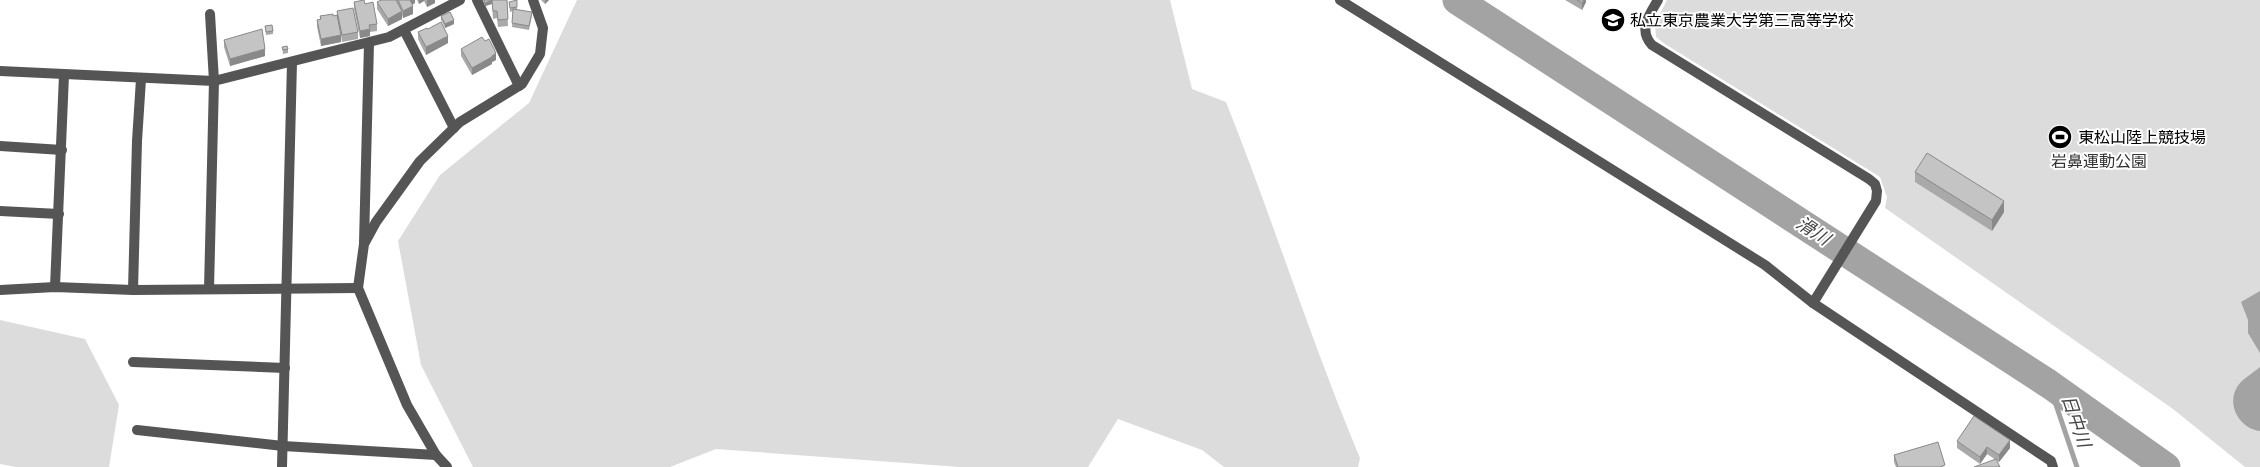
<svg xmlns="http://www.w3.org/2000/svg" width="2260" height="467" font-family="'Public Sans','Noto Sans JP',sans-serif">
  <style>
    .green { fill: #dcdcdc }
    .water { fill: #a3a3a3 }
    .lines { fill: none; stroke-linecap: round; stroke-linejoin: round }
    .stream { stroke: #a3a3a3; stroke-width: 5 }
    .river { stroke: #a3a3a3; stroke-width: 29 }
    .street { stroke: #555; stroke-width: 10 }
    .wall { fill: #a9a9a9 }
    .shaded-wall { fill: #898989 }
    .building { fill: #c4c4c4; stroke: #898989 }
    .labels { text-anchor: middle; stroke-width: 4; stroke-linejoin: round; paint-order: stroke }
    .poi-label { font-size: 16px; fill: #000; stroke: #fff; text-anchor: start }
    .park-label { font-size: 16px; fill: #333; stroke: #fff }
    .water-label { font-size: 18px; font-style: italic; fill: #444; stroke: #fff }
  </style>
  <rect width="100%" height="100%" fill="#fff"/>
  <g class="green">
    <path d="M577 0H1170L1192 89 1226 102C1273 220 1311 341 1360 458L1358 467H1224L1202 450 1118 419 1088 467H960L716 449 670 467H473L421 365 398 241 440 175 529 103Z"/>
    <path d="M1667 0H2260V467H2245L2173 409 1885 208 1887 197 1880 177 1665 44 1656 37 1655 24Z"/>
    <path d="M0 320 85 339 119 405 109 467H16L0 464Z"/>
  </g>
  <g class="water">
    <path d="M2260 291V353L2248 333V320L2241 302Z"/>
    <path d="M2260 367V431C2241 429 2227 407 2236 389 2241 379 2252 374 2260 367Z"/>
  </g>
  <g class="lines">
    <path class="stream" d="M2049 384 2077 467"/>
    <path class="river" d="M1457 0 2049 384 2166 467"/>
    <g class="street">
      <path d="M477 0 519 86"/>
      <path d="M1340 0 1765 265 1813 303 2051 461 2053 467"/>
      <path d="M1658 0C1649 15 1638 30 1652 45L1869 179 1875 184 1877 191 1876 201 1813 303"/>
      <path d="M404 30 454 128"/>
      <path d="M0 71 214 81 389 37 460 0"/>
      <path d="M0 146 62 150"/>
      <path d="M0 211 59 214"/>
      <path d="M364 243 369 43"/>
      <path d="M55 287 64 75"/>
      <path d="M209 289 214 81 210 14"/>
      <path d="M0 290 55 287 133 290 358 288"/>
      <path d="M133 290 137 141 141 79"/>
      <path d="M133 362 285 368"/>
      <path d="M137 430 283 446 436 455"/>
      <path d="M282 467 292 62"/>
      <path d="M447 467 436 455 407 405 358 288 364 244 376 222 420 161 460 122 522 84 540 54 543 28 533 0"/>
    </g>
  </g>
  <g class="wall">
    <path d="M381 0H415V3L412 5 413 14 403 18 402 15V19L388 26 377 9V2Z"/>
    <path d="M417 0H435V3L427 7 424 1 419 4Z"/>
    <path d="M483 0H507L508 26 498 27 497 18 493 19 492 4 485 6Z"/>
    <path d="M517 0V9L532 16 529 30 512 27 513 11 510 12 509 2Z"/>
    <path d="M541 0H549L545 4Z"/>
    <path d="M1565 0H1586V2L1582 10Z"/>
    <path d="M354 2 365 4 377 24V31L370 32V36L360 38 354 9Z"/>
    <path d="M337 11 358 32V39L342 42 341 35V42L321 46 317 27V20L320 19V16H333L337 18Z"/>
    <path d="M441 16 454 24 445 28 441 20Z"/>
    <path d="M265 26 273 31V34L266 35Z"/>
    <path d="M428 29 448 43 426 55 418 39V32Z"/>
    <path d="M224 40 265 56 230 66 224 47Z"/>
    <path d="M282 47 288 49V53L283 54Z"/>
    <path d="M461 49 496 60 492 62V64L472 75 461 56Z"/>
    <path d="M1915 172 2004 212 1992 231 1915 182Z"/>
    <path d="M1957 441 2010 448 1999 462 1987 454 1980 464 1957 448Z"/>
    <path d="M1894 455 1945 467H1896L1894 462Z"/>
  </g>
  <g class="shaded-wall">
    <path d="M409 0H415V3L409 6Z"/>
    <path d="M419 0H424V1L419 4Z"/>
    <path d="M427 0H435V3L427 7Z"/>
    <path d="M492 0V4L485 6V3Z"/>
    <path d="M545 0H549L545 4Z"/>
    <path d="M1584 0H1586V2L1582 10V3Z"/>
    <path d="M413 6V14L403 18V11Z"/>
    <path d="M402 11V19L388 26V19Z"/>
    <path d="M454 20V24L445 28V24Z"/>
    <path d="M370 29V36L360 38V31Z"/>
    <path d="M341 35V42L321 46V39Z"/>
    <path d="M448 36V43L426 55V47Z"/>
    <path d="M265 49V56L230 66V59Z"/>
    <path d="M496 53V60L492 62V64L472 75V68Z"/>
    <path d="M2004 201V212L1992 231V220Z"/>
    <path d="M2010 440V448L1999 462V455Z"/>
    <path d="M1987 447V454L1980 464V457Z"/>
  </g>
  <g class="building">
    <path d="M364 0 365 4 373 2 377 24 369 25 370 29 360 31 354 2Z"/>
    <path d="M381 0H396L402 11 388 19 377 2Z"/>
    <path d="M398 0H410L413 6 403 11Z"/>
    <path d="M484 0H492L485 3Z"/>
    <path d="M492 0H507L508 19 498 20 497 11H493Z"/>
    <path d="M517 0V7L510 8 509 2Z"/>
    <path d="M1577 0H1584L1582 3Z"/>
    <path d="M353 8 358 32 342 35 337 11Z"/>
    <path d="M513 9 532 12 529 26 512 23Z"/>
    <path d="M450 12 454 20 445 24 441 16Z"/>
    <path d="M333 14V16L337 15 341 35 321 39 317 20 321 19 320 16Z"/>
    <path d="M441 22 448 36 426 47 418 32 427 28 428 29Z"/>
    <path d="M272 25 273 31 266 32 265 26Z"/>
    <path d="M262 29 265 49 230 59 224 40Z"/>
    <path d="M482 37 485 41 489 39 496 53 492 56V57L472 68 461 49Z"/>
    <path d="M287 46 288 49 283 50 282 47Z"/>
    <path d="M1927 153 2004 201 1992 220 1915 172Z"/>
    <path d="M1974 416 2010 440 1999 455 1987 447 1980 457 1957 441Z"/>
    <path d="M1938 442 1945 465 1940 467H1898L1894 455Z"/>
    <path d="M1996 459 2000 467H1974Z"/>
  </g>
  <defs>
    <g id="school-disc" transform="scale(1.25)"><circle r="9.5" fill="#000" stroke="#fff"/><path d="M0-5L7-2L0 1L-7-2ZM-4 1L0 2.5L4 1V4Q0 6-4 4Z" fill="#fff"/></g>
    <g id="stadium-disc" transform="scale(1.25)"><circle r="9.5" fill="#000" stroke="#fff"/><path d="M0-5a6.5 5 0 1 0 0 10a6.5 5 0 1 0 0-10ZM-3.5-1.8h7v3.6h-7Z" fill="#fff"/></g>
  </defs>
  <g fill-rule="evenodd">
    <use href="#school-disc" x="1613" y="20"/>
    <use href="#stadium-disc" x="2060" y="137"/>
  </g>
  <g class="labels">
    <g class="poi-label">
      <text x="1630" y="26">私立東京農業大学第三高等学校</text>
      <text x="2078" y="143">東松山陸上競技場</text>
    </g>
    <g class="park-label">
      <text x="2099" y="167">岩鼻運動公園</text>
    </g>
    <g class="water-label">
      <text transform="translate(1813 231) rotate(33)" y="6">滑川</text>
      <text transform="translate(2076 421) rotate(71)" y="6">日中川</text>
    </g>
  </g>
</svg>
